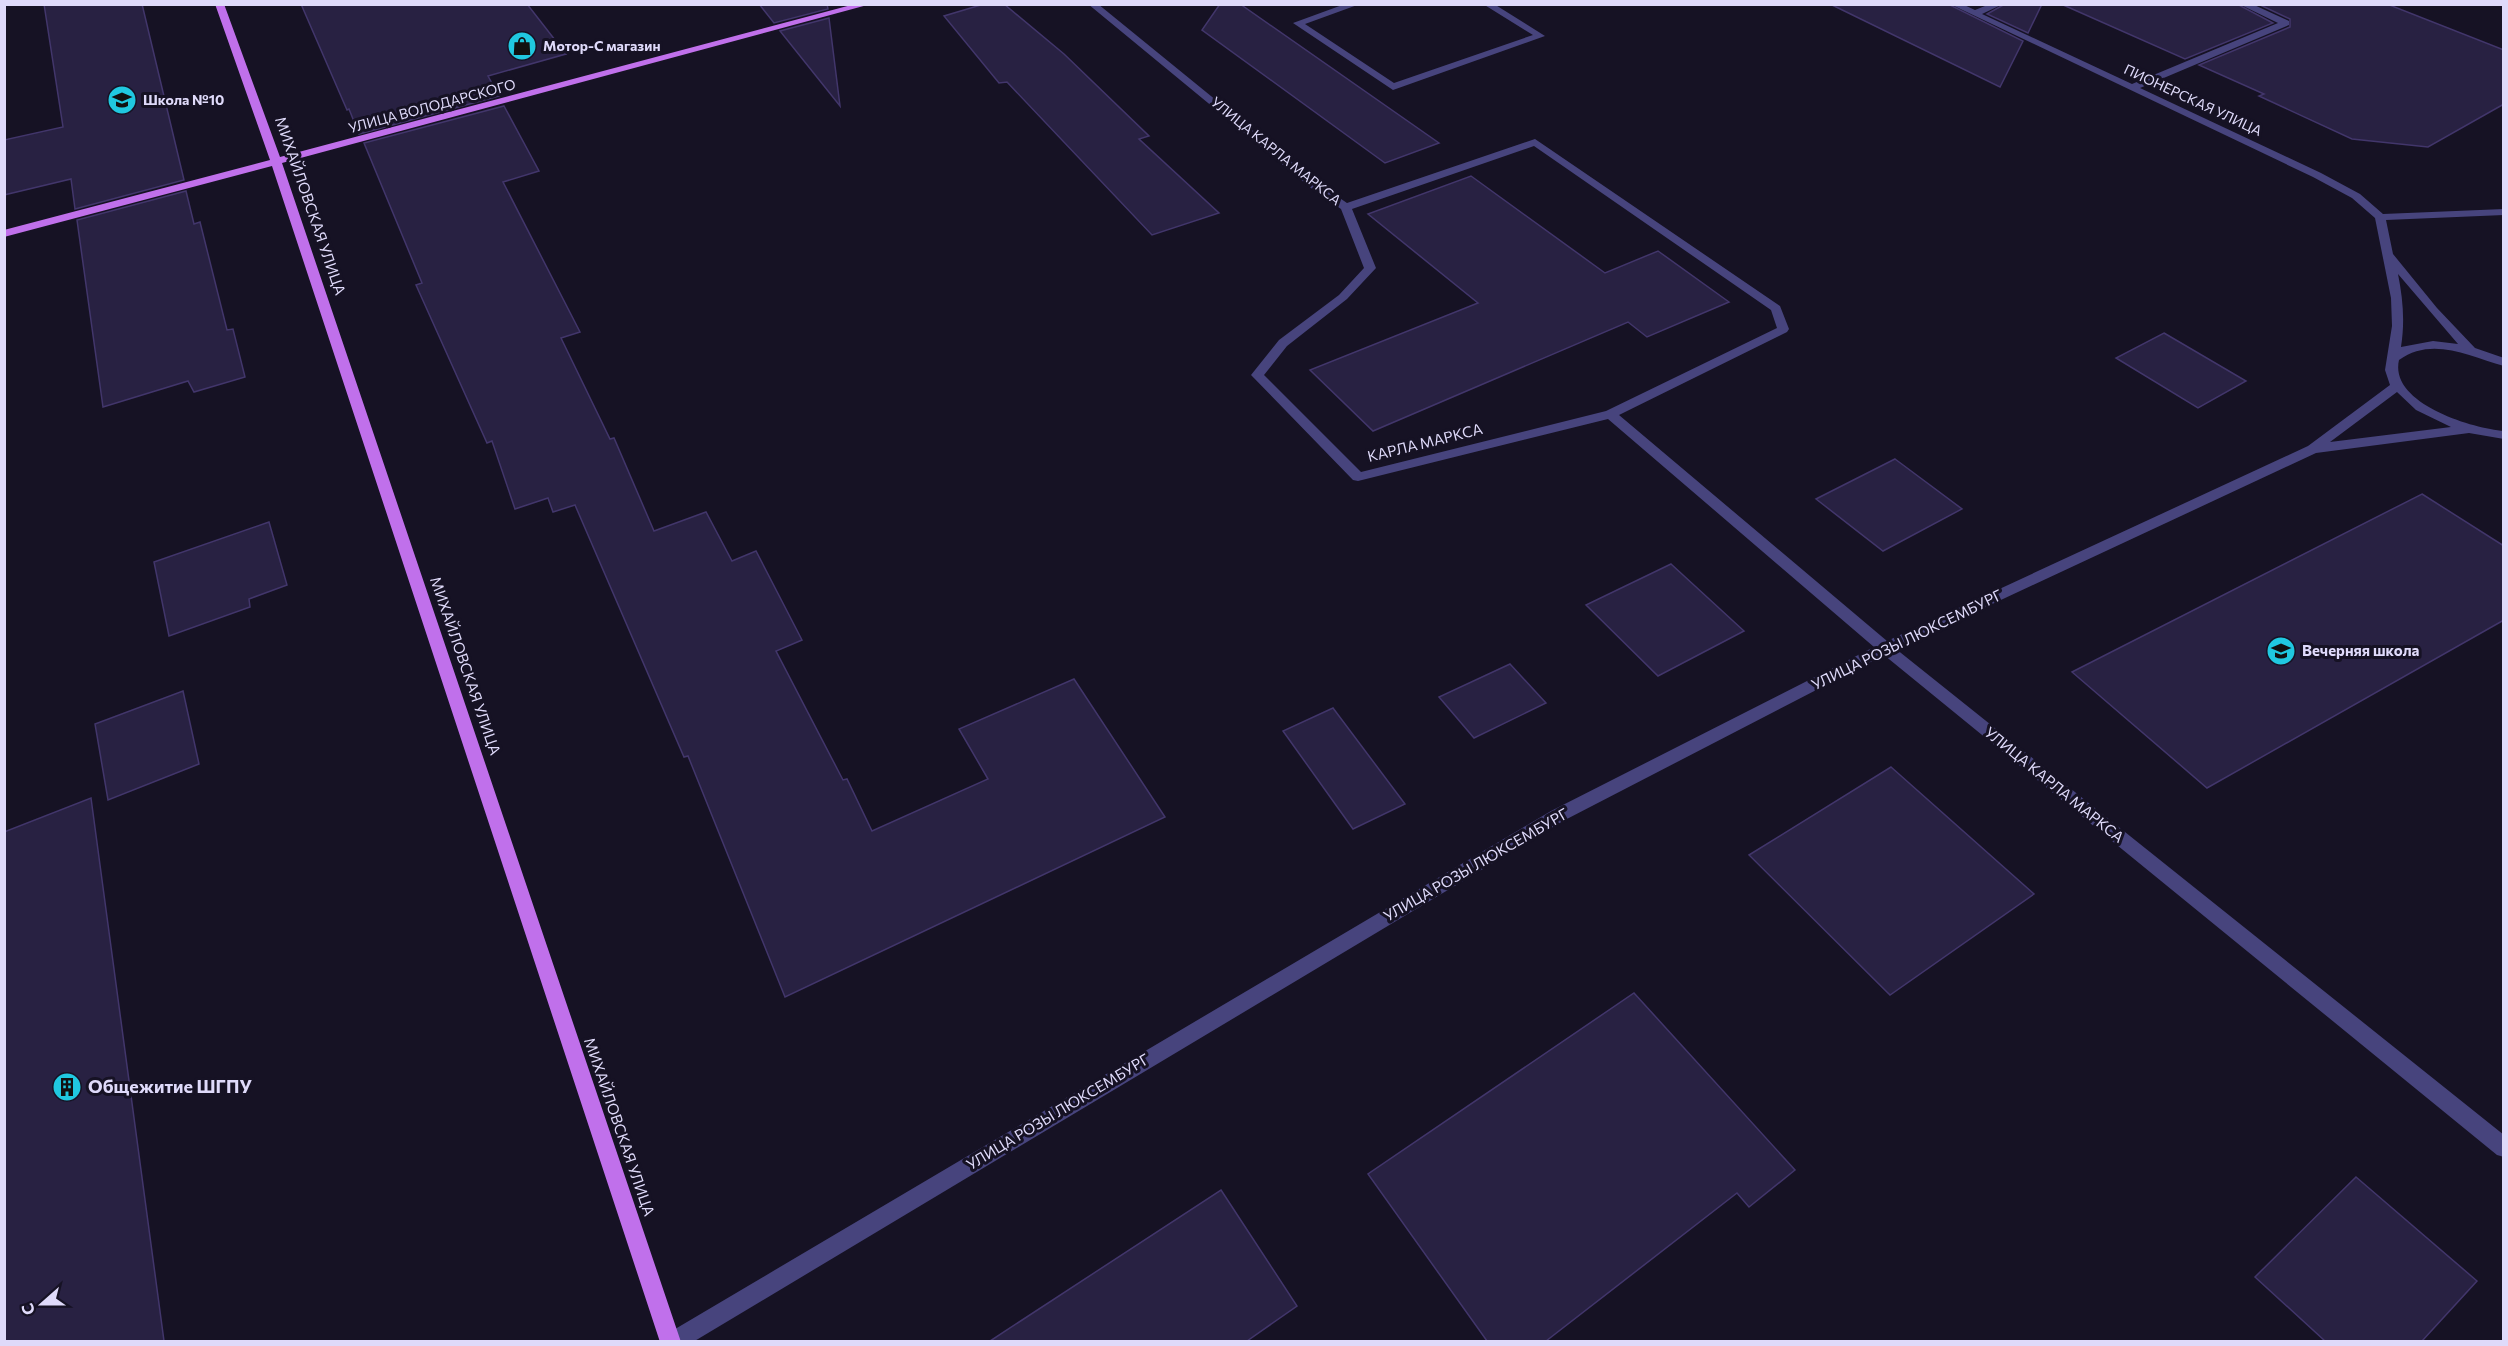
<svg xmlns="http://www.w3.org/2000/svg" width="2508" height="1346" font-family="Commissioner,sans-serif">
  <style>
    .building { fill: #282142; stroke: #42366b; stroke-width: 1.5 }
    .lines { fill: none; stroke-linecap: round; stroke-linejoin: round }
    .minor { fill: #47447d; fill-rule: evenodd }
    .major { fill: #c070eb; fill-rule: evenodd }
    .labels { text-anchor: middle; stroke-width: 6; stroke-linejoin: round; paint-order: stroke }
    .far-poi-label { font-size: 14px; font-weight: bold; fill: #dfdafa; stroke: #161224; text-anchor: start }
    .far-street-label { font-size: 14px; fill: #dfdafa; stroke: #161224 }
    .street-label { font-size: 15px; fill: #dfdafa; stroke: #161224 }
    .poi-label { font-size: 15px; font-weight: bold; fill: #dfdafa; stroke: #161224; text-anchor: start }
    .near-poi-label { font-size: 18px; font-weight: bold; fill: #dfdafa; stroke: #161224; text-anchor: start }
  </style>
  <rect width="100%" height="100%" fill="#161224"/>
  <g class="building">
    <path d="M44 4H142L184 180 75 209 71 179 4 195V140L63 127Z"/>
    <path d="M301 4H527L566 54 488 76 499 96 359 134 349 109 347 110Z"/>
    <path d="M759 4H827L828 9 774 23Z"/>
    <path d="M984 4H1004L1064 54 1149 136 1139 139 1219 213 1152 235 1007 82 999 83 944 16Z"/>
    <path d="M1220 4H1240L1439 143 1385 163 1202 30Z"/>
    <path d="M1830 4H1948L2023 41 2000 87Z"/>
    <path d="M2005 4H2042L2028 33 1987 14Z"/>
    <path d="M2061 4H2237L2273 23 2185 59Z"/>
    <path d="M2258 4H2387L2504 50V104L2428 147 2352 139 2259 96 2264 94 2199 65 2290 27V19Z"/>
    <path d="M829 18 840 106 780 31Z"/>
    <path d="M504 106 539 171 503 182 580 332 561 338 610 439 614 438 654 531 706 512 732 561 756 551 802 640 776 651 843 780 847 779 872 831 988 779 959 729 1074 679 1165 817 785 997 688 756 684 757 575 505 553 512 548 498 515 509 492 441 487 443 416 285 422 283 364 143Z"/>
    <path d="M1471 176 1605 273 1658 251 1729 302 1647 337 1628 322 1373 431 1310 370 1478 303 1368 214Z"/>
    <path d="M186 191 194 224 200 222 227 330 233 329 245 377 194 392 188 381 103 407 77 220Z"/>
    <path d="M2164 333 2246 381 2198 408 2116 358Z"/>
    <path d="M1895 459 1962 509 1883 551 1816 499Z"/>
    <path d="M2422 494 2504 546V620L2207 788 2072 672Z"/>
    <path d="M269 522 287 585 249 599 250 607 169 636 154 562Z"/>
    <path d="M1671 564 1744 631 1658 676 1586 605Z"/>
    <path d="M1510 664 1546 703 1474 738 1439 697Z"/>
    <path d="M183 691 199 764 108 800 95 724Z"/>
    <path d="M1333 708 1405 804 1353 829 1283 731Z"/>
    <path d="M1891 767 2034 894 1890 995 1749 855Z"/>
    <path d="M91 798 164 1341H4V832Z"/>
    <path d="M1634 993 1795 1170 1749 1207 1737 1193 1546 1341H1487L1368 1174Z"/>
    <path d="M2356 1177 2477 1281 2422 1341H2325L2255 1277Z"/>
    <path d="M1221 1190 1297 1306 1247 1341H990Z"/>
  </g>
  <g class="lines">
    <g class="minor">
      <path d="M1088 4H1098L1319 184 1347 203 1535 139 1780 306 1789 329 1787 332 1619 415 1887 641 2308 446 2390 385 2385 370 2392 326 2391 298 2375 218 2352 198 2313 177 1950 4H1962L1975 10 1990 4H2003L1982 14 2132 84 2278 23 2239 4H2252L2289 21V25L2140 88 2321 173 2360 194 2383 214 2504 209V215L2386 220 2393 254 2437 308 2475 348 2504 358V366C2469 356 2432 336 2399 360 2389 403 2471 428 2504 431V439L2469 433 2316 453 1896 649 2504 1135V1157L2497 1155 1884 655 1563 821 693 1342H662L665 1335 1551 811 1874 647 1608 419 1358 481 1353 480 1251 375 1279 340 1339 295 1364 268 1341 209 1311 188ZM1534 146 1771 310 1777 328 1606 411 1361 472 1264 375 1287 346 1347 299 1376 268 1352 209ZM2398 274 2458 344 2433 341 2401 347C2405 322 2403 299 2398 274ZM2397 392 2416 410 2451 427 2330 442Z"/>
      <path d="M1345 4H1360L1305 24 1394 83 1533 35 1483 4H1494L1545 36 1393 90 1293 23Z"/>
    </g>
    <path class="major" d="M215 4H224L280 157 855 4H871L282 163 681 1342H660L272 166 4 237V230L270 160Z"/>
  </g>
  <defs>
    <g id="shop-disc" transform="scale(1.5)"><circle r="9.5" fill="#20c8e0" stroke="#161224"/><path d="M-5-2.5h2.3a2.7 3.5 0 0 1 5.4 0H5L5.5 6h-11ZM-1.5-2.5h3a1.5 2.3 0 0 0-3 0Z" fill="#111"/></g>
    <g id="school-disc" transform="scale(1.5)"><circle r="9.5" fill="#20c8e0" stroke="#161224"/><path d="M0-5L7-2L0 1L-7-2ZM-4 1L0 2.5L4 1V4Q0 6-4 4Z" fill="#111"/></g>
    <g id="building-disc" transform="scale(1.5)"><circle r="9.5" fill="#20c8e0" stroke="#161224"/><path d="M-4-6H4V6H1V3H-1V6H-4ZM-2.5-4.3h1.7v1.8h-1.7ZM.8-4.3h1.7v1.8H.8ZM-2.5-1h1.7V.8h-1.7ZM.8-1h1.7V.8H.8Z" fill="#111"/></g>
  </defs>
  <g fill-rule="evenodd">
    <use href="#shop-disc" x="522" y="46"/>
    <use href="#school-disc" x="122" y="100"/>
    <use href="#school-disc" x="2281" y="651"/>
    <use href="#building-disc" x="67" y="1087"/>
  </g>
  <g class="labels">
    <g class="far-poi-label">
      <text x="543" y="51">Мотор-С магазин</text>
      <text x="143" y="105">Школа №10</text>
    </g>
    <g class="far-street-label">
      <text transform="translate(2193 100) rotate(25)" y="5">ПИОНЕРСКАЯ УЛИЦА</text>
      <text transform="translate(432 106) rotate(-15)" y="5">УЛИЦА ВОЛОДАРСКОГО</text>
      <text transform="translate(1276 151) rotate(39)" y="5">УЛИЦА КАРЛА МАРКСА</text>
    </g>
    <g class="street-label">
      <text transform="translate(310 206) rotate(71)" y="5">МИХАЙЛОВСКАЯ УЛИЦА</text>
      <text transform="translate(1425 443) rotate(-14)" y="5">КАРЛА МАРКСА</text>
      <text transform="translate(1907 640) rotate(-26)" y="5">УЛИЦА РОЗЫ ЛЮКСЕМБУРГ</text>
      <text transform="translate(465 666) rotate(71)" y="5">МИХАЙЛОВСКАЯ УЛИЦА</text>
      <text transform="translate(2054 785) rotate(39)" y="5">УЛИЦА КАРЛА МАРКСА</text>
      <text transform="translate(1476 865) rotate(-30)" y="5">УЛИЦА РОЗЫ ЛЮКСЕМБУРГ</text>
      <text transform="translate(1058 1112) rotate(-31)" y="5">УЛИЦА РОЗЫ ЛЮКСЕМБУРГ</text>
      <text transform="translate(619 1127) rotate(71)" y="5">МИХАЙЛОВСКАЯ УЛИЦА</text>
    </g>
    <g class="poi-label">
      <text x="2302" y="656">Вечерняя школа</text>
    </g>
    <g class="near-poi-label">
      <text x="88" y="1093">Общежитие ШГПУ</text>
    </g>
  </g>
  <rect width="2508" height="1346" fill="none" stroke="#dfdafa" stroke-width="12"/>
  <g transform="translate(42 1304) rotate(249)" stroke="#161224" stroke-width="4.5" paint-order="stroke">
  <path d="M0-4.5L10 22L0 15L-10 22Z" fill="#dfdafa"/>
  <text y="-9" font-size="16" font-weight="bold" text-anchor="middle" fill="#dfdafa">С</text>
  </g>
</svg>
